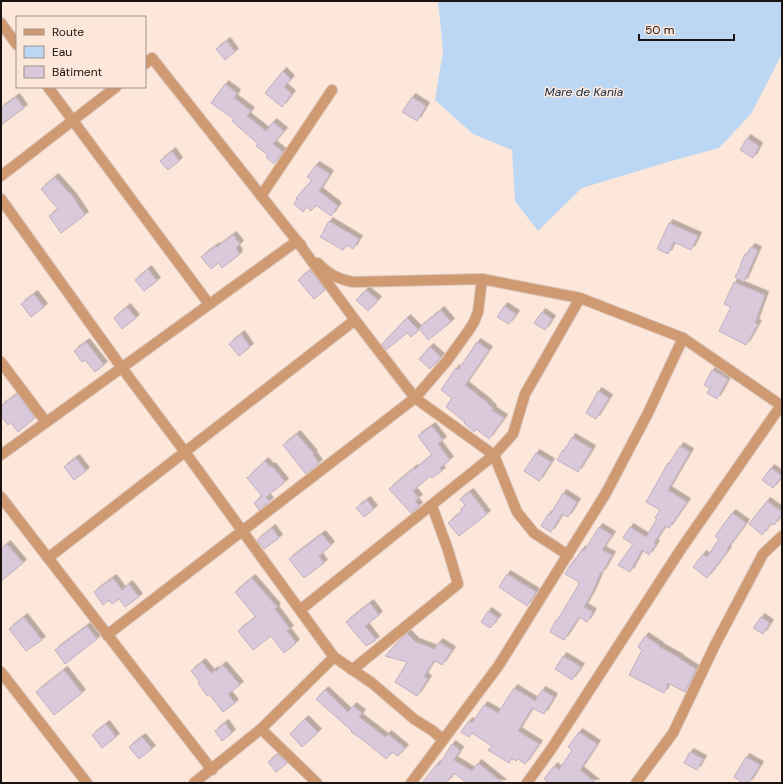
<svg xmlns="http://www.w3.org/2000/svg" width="783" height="784" font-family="'DM Sans',sans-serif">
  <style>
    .water { fill: #bbd7f4 }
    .building { fill: #d9c9db; stroke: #bfb0c1; filter: url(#shadow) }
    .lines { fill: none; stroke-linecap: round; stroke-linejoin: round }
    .minor-casing { stroke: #d9c4ba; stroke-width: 12 }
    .minor { stroke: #cf9a72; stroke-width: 10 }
    .labels { text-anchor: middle; stroke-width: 3; stroke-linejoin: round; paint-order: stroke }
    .water-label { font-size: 12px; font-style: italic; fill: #112e4a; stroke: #fde6da }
  </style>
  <defs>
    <filter id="shadow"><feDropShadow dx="3.5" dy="-3.5" stdDeviation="0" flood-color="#0004"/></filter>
  </defs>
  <rect width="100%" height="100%" fill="#fde6da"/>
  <path class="water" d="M438 1H782V54L751 114 719 148 668 162 582 188 538 231 515 201 512 150 473 134 435 100 443 51Z"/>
  <g class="building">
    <path d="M227 41 235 52 225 60 216 49Z"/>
    <path d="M283 71 291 79 284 87 292 94 282 107 265 93Z"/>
    <path d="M225 84 237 93 234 98 251 111 247 116 266 131 273 122 284 131 273 144 283 152 274 164 266 157 268 155 256 146 258 144 232 121 234 119 211 103Z"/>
    <path d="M16 97 24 108 1 125V108Z"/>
    <path d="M412 97 426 106 417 121 402 112Z"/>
    <path d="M747 138 759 146 753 158 740 150Z"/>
    <path d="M172 151 179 161 168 170 160 161Z"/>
    <path d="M316 165 330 174 319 191 338 206 331 216 316 205 311 211 307 207 303 212 294 204 297 199 296 198 312 180 307 177Z"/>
    <path d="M55 177 73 197 85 215 61 233 49 216 58 209 41 189Z"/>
    <path d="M329 221 359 239 353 249 347 245 343 250 320 237 325 230H324Z"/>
    <path d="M669 223 698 236 691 250 674 242 668 254 657 249Z"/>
    <path d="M233 235 240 244 236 248 239 253 238 254 239 255 222 268 218 263 211 269 201 257 216 246 217 247Z"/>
    <path d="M751 247 758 250 744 282 735 277 741 266H740L745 254 747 255Z"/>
    <path d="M148 269 157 281 144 291 135 280Z"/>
    <path d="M310 270 325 290 314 299 298 280Z"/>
    <path d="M734 282 765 295 755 323 758 324 746 345 719 331 731 307 724 304Z"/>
    <path d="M366 290 378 300 368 311 356 300Z"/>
    <path d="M34 294 44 307 31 317 21 304Z"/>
    <path d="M504 306 516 314 509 324 497 317Z"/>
    <path d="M127 307 136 318 122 329 114 318Z"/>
    <path d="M441 310 451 322 428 340 419 328Z"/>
    <path d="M542 312 552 319 545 330 534 323Z"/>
    <path d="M407 318 419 330 411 337 407 333 386 350 382 344Z"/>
    <path d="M241 334 250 347 239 356 229 344Z"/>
    <path d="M86 342 104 365 95 372 85 360 82 362 74 351Z"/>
    <path d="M477 342 489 350 465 385 488 403V404L493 408 492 410 504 418 489 439 476 429 474 432 464 423 465 422 446 407 452 398 441 390 456 368 458 370Z"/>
    <path d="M430 347 441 357 430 369 419 359Z"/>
    <path d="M712 370 728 379 717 399 707 393 710 388 704 385Z"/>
    <path d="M598 391 609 398 596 419 586 413Z"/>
    <path d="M17 394 35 418 18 432 11 423 8 425 1 416V406Z"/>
    <path d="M432 426 443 440 438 444 450 460 440 468 442 471 432 478 430 476 413 491 419 498 415 501 419 506 411 513 389 489 414 468 415 469 432 455 418 436Z"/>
    <path d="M297 434 314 454 313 455 319 463 306 474 283 445Z"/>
    <path d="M572 437 592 449 578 472 557 460 563 450 564 451Z"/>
    <path d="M680 446 690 452 668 490 687 502 669 528 665 526 654 543 656 544 649 555 642 550 630 572 618 565 633 544 623 538 630 527 646 537 657 519 655 518 660 510 646 502 668 463 669 464Z"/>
    <path d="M536 453 551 462 539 481 524 471Z"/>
    <path d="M76 458 86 471 74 480 64 467Z"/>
    <path d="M265 461 270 467 272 466 285 482 266 497 270 501 259 510 254 503 262 496 247 478Z"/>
    <path d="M771 468 782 476 773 488 762 480Z"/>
    <path d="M470 492 487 514 459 536 448 523 462 511 461 509 465 505 460 499Z"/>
    <path d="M563 493 577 502 568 517 562 514 551 532 541 526 548 514 550 515Z"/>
    <path d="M367 500 374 509 364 517 356 508Z"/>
    <path d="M767 501 782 512V514L774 525 771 523 762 535 749 524Z"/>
    <path d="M732 513 746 523 727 549 728 550 720 561 707 578 693 567 703 554 707 557 719 539 715 536Z"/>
    <path d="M599 527 612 535 602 550 612 555 602 573 601 572 591 595 584 607 593 612 587 622 579 617 564 640 550 632 556 620 557 621 579 584H578L579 582 565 574 573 561 574 562 582 549 584 551Z"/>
    <path d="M272 528 279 538 264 549 257 540Z"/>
    <path d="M322 534 331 545 319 556 324 563 304 578 289 559Z"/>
    <path d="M7 544 23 563 1 581V549Z"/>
    <path d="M507 574 536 592 527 606 499 587Z"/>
    <path d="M113 578 122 590 129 584 139 597 125 607 119 599 112 604 109 600 103 605 94 592Z"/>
    <path d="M252 578 277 607 275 609 290 629 287 631 296 643 284 653 271 636 253 650 238 631 256 617 235 592Z"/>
    <path d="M370 603 379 615 365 626 376 640 366 646 346 622Z"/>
    <path d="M488 611 498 618 490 628 481 622Z"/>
    <path d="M24 617 42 640 26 651 9 629Z"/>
    <path d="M761 617 770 623 763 634 753 628Z"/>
    <path d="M87 626 97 639 65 664 55 650Z"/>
    <path d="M407 633 416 642 435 649 439 642 452 650 442 665 434 660 424 676 428 679 417 696 395 682 407 662 385 656Z"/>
    <path d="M645 636 660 646V647L680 658V659L696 669 685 692 668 683 664 693 629 675 642 650 638 647Z"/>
    <path d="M563 656 581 667 572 680 555 669Z"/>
    <path d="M202 662 211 673 215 670 216 671 223 665 240 685 228 694 235 703 223 712 209 694 207 696 198 683 200 682 191 671Z"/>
    <path d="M64 670 82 693 54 715 36 692Z"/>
    <path d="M514 688 535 701 542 690 554 697 544 714 532 708 518 731 539 744 525 764 518 759 516 761 512 758 509 763 488 750 492 746 472 733 469 737 461 732 469 721 472 723 484 705 498 713Z"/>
    <path d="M325 690 348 712 353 706 362 713 359 717 385 737 388 734 405 748 398 756 392 752 386 759 363 740 351 732 352 731 316 699Z"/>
    <path d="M305 719 318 732 302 747 290 734Z"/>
    <path d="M225 723 232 733 222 741 215 731Z"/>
    <path d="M106 724 116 737 102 748 92 735Z"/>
    <path d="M579 732 597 744 580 770 596 783H549L544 779 554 766 559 770 572 750 568 747Z"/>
    <path d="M142 737 152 749 139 759 129 747Z"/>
    <path d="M452 744 460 750 454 760 472 771 478 763 503 783H467L454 773 446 783H422L437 764 439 765Z"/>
    <path d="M690 752 703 759 697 770 684 763Z"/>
    <path d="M278 754 287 763 276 772 268 762Z"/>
    <path d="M746 757 760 765 749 783H743L734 777Z"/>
  </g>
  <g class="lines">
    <g class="minor-casing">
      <g id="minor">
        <path d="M1 23 17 45"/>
        <path d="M145 64 152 58 297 241 355 320 415 398 494 455 517 512 534 533 568 555"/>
        <path d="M48 87 209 304"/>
        <path d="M1 176 116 87"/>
        <path d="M261 196 332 90"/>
        <path d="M1 199 122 368 185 452 334 657 372 683 414 719 433 731 443 740"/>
        <path d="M318 263C328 274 338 279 353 282L482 279"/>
        <path d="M1 362 46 422"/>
        <path d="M1 455 297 241 301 245"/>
        <path d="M1 497 212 770"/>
        <path d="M48 558 355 320"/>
        <path d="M300 610 494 455 513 434 525 394 580 298"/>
        <path d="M107 635 415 398 446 362 469 330 474 322 478 312 482 279 580 298 683 338"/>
        <path d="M352 670 458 584 448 550 432 506"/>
        <path d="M1 672 87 783"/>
        <path d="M261 729 317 783"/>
        <path d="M194 783 261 729 334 657"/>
        <path d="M411 783 499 665 606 493 648 413 683 338 782 406"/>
        <path d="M527 783 552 748 681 549 782 404"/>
        <path d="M636 783 673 733 715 645 763 554 782 536"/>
      </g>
    </g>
    <use href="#minor" class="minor"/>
  </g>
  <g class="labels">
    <g class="water-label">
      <text x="584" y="96">Mare de Kania</text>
    </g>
  </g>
  <rect width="783" height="784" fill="none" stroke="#1a130f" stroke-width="4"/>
  <rect x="16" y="16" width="130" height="72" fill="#fde6da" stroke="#a29289"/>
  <rect x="24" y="29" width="20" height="6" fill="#cf9a72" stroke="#a29289"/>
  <text x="52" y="36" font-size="12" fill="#1a130f">Route</text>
  <rect x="24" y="46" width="20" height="12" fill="#bbd7f4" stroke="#a29289"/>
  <text x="52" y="56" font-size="12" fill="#1a130f">Eau</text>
  <rect x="24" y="66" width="20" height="12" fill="#d9c9db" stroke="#a29289"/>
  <text x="52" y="76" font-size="12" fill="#1a130f">Bâtiment</text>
  <path d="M639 34v6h95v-6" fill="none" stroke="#1a130f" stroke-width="2"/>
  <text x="645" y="34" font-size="12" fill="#1a130f" stroke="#fde6da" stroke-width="3" paint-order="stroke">50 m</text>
</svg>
